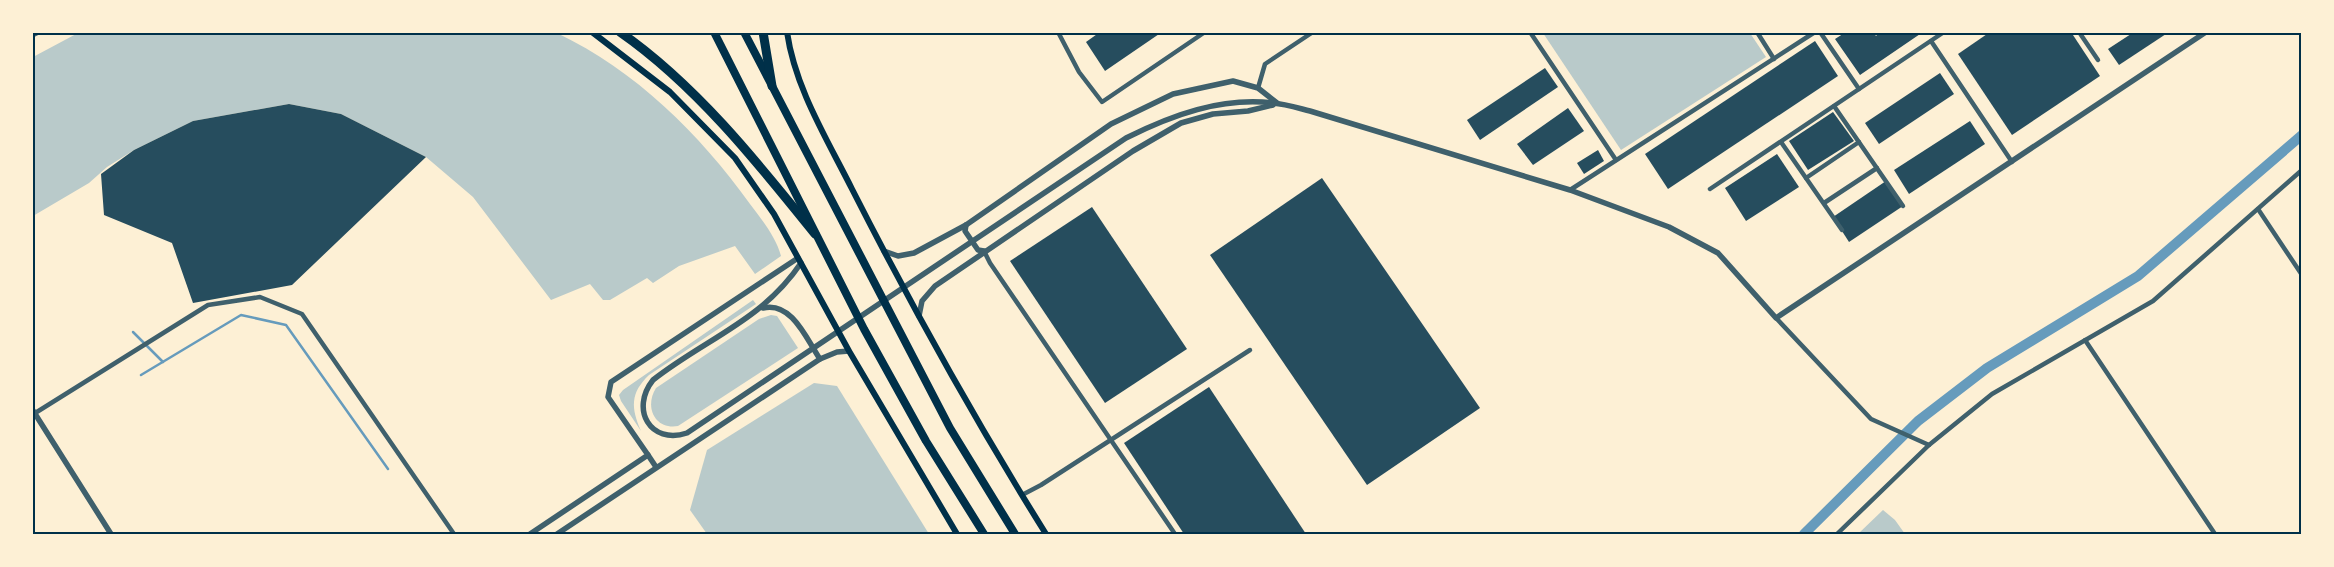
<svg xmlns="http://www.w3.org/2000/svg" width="2334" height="567" font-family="Mulish,sans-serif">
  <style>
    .green { fill: #b9caca }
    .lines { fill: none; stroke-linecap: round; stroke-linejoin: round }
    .stream { stroke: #669bbc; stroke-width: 2.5 }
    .canal { stroke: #669bbc; stroke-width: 10 }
    .building { fill: #264d5e }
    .minor { stroke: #3f606c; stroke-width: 4.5 }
    .tertiary { stroke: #3f606c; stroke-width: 5.5 }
    .secondary { stroke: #003049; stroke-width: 6 }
    .trunk { stroke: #003049; stroke-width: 8 }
    .motorway { stroke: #003049; stroke-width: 9 }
    .neatline { fill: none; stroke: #003049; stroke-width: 2 }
  </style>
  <rect width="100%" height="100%" fill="#fdf0d5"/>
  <g class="green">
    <path d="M78 33H557C636 71 699 133 750 204 762 220 776 237 781 256L755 274 735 246 679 266 653 283 647 278 610 300H603L590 284 551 300 473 197 426 157 341 114 289 104 193 121 134 150 107 167 89 183 33 216V57Z"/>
    <path d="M1543 33H1750L1766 57 1621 150Z"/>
    <path d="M753 300 756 304 649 375C630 393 631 408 641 431L621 401 619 395 623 390Z"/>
    <path d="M771 315 777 316 798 348 678 426C655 430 644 407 656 388L759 319Z"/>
    <path d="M814 383 837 386 929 534H707L690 510 707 450Z"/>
    <path d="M1883 510 1895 520 1905 534H1858Z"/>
  </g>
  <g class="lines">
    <g class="stream">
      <path d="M133 332 163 362"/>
      <path d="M141 375 241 315 286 325 388 469"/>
    </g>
    <path class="canal" d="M1804 534 1918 421 1987 368 2138 276 2302 135"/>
  </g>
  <g class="building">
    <path d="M1100 32H1162L1105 71 1086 42Z"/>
    <path d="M1846 32H1873L1876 36 1880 32H1923L1860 75 1835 39Z"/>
    <path d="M1990 32H2071L2100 76 2012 135 1958 54Z"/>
    <path d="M2134 32H2169L2119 65 2108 49Z"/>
    <path d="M1815 41 1838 76 1668 189 1645 154Z"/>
    <path d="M1545 68 1558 87 1480 140 1467 120Z"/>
    <path d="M1940 73 1954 94 1879 144 1865 123Z"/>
    <path d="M289 104 341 114 426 157 292 285 193 303 172 243 104 215 101 174 134 150 193 121Z"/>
    <path d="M1568 108 1584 131 1533 165 1517 144Z"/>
    <path d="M1833 112 1854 141 1808 170 1789 141Z"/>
    <path d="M1970 121 1985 144 1909 194 1894 170Z"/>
    <path d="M1598 150 1604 161 1584 174 1577 163Z"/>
    <path d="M1777 154 1799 187 1746 221 1725 188Z"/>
    <path d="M1322 178 1480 408 1367 485 1210 255Z"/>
    <path d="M1886 181 1903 206 1849 242 1833 217Z"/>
    <path d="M1092 207 1187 349 1105 403 1010 261Z"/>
    <path d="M1209 387 1306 534H1184L1124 443Z"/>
  </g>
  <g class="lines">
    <g class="minor">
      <path d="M1058 32 1079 72 1102 102 1205 32"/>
      <path d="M1530 32 1616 160"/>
      <path d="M1757 32 1774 59"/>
      <path d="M1820 32 1859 89"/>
      <path d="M2079 32 2098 60"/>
      <path d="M1931 41 2012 162"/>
      <path d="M1258 88 1265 64 1313 32"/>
      <path d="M1834 106 1903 206"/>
      <path d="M1781 142 1842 230"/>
      <path d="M1806 178 1859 142"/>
      <path d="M1710 189 1944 32"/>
      <path d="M1570 190 1815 32"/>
      <path d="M1824 203 1877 168"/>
      <path d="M2258 209 2302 275"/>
      <path d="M984 251 990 263 1175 534"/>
      <path d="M1776 318 1871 419 1929 445"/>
      <path d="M2085 340 2215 534"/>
      <path d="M32 415 208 305 260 297 302 314 454 534"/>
      <path d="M1022 495 1041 485 1250 350"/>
      <path d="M1837 534 1929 445 1992 394 2153 301 2302 170"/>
    </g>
    <g class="tertiary">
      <path d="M32 35 38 32"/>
      <path d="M966 225 965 231 978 250 984 251"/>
      <path d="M884 251 898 256 914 253 966 225 1111 124 1173 94 1233 81 1258 88 1277 103"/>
      <path d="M801 263C762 321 705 339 653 380 630 409 650 445 687 433L1126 138C1172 115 1221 97 1273 103 1285 104 1298 108 1310 111L1570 190 1669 227 1718 253 1776 318 2206 32"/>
      <path d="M763 308C792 301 807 340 820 359"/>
      <path d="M919 316 922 301 935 286 1133 151 1181 123 1213 114 1248 111 1273 105"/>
      <path d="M32 409 111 534"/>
      <path d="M648 455 656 467"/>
      <path d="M530 534 648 455 608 397 611 382 798 258"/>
      <path d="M557 534 820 359 837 352 849 351"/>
    </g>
    <g class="secondary">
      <path d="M592 32 670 92 735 158 774 214 849 351 957 534"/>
      <path d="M787 32C795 88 827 139 852 189 912 307 976 422 1046 534"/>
    </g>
    <g class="trunk">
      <path d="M714 32 864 329 926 441 984 534"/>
      <path d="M744 32 950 428 1015 534"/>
    </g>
    <g class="motorway">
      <path d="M620 32C696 85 758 163 815 234"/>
      <path d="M763 32 772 86"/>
    </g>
  </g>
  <rect width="2334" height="567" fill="none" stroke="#fdf0d5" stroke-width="68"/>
  <rect x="34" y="34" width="2266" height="499" class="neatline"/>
</svg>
